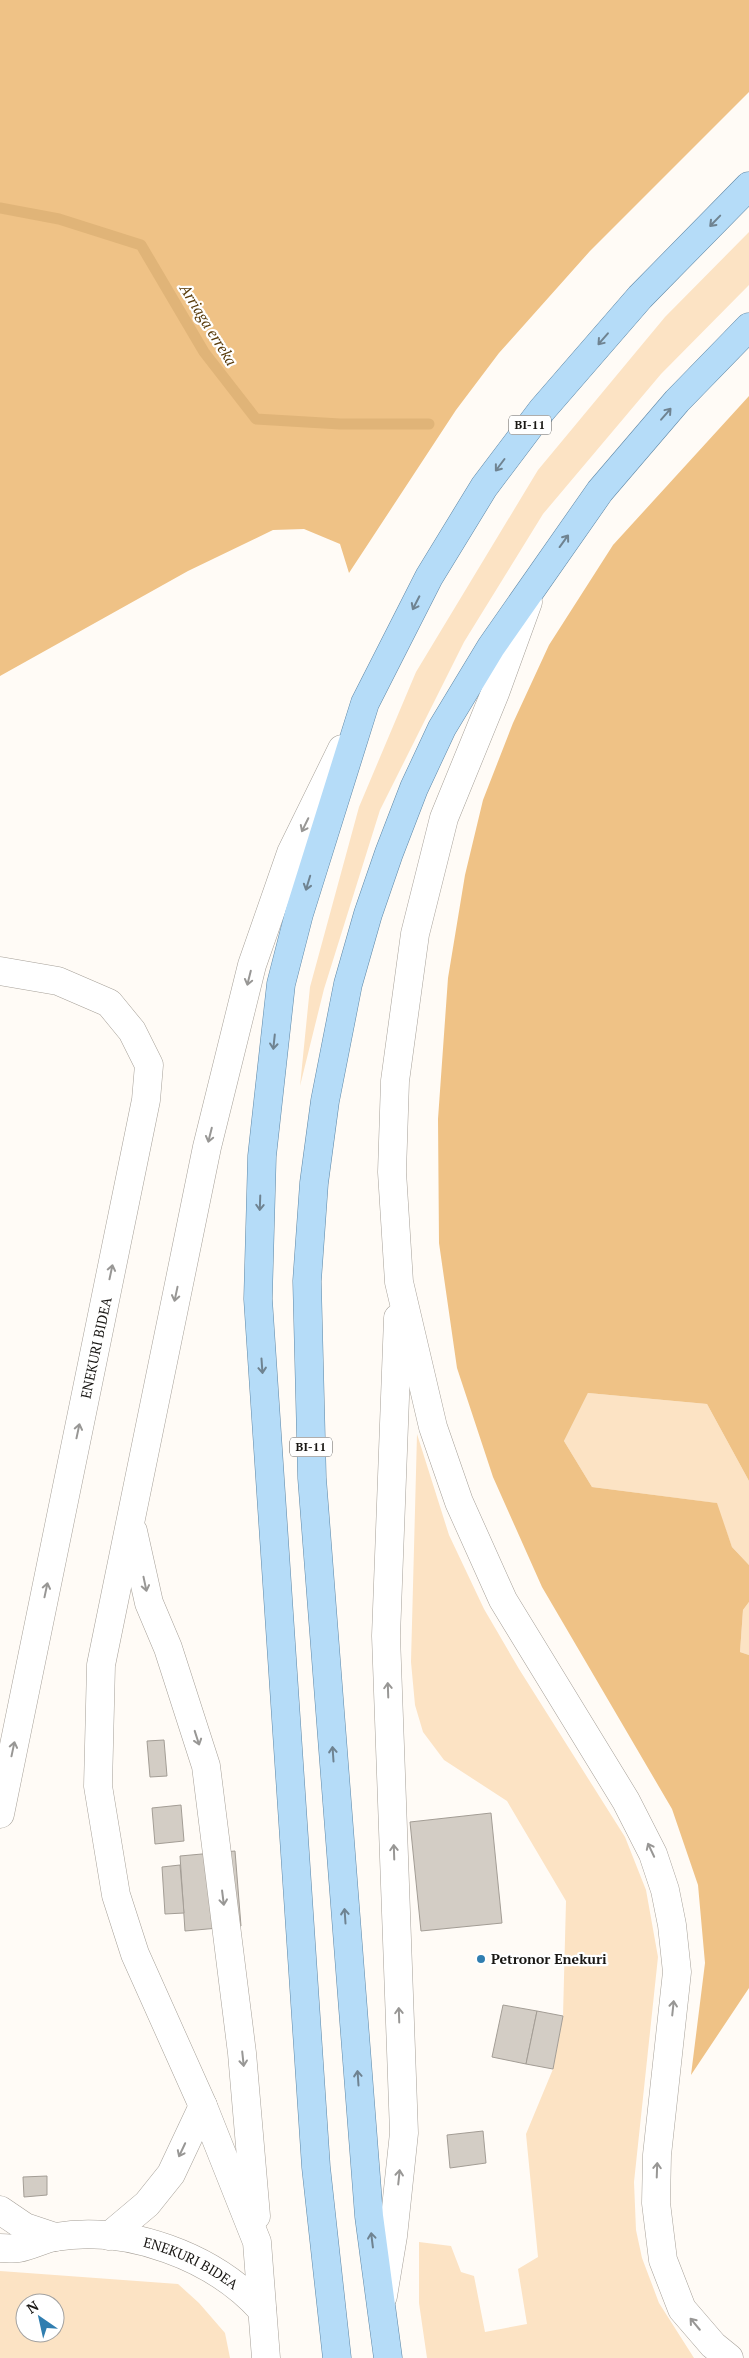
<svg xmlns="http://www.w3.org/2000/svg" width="749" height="2358" font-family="'PT Serif',serif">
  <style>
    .green { fill: #fce3c4; fill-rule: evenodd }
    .forest { fill: #efc286 }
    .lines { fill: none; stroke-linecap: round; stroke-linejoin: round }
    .stream { stroke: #e0b478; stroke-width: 11 }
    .building { fill: #d3cdc5; stroke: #a39d95 }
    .minor-casing { stroke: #a6a098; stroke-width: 29 }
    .major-casing { stroke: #5f87a5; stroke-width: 29 }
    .minor { stroke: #fff; stroke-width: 28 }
    .major { stroke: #b5dcf8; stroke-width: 28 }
    .oneway { stroke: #6f8391 }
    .oneway2 { stroke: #989795 }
    .poi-dot { fill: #307eb0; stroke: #fff; stroke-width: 2 }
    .labels { text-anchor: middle; stroke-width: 4.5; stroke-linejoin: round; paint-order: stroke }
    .shield { fill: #fff; stroke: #5e5d5a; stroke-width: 1 }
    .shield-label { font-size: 12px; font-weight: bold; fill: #191714 }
    .street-label { font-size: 14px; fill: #191714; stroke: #fff }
    .poi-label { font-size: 14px; font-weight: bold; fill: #191714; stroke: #fff; text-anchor: start }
    .water-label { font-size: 15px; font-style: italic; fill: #583a09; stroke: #fff }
  </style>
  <rect width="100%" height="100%" fill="#fffbf6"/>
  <g class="green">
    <path d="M749 232V285L661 374 543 514 464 642 380 810 324 989 300 1086 310 987 359 807 416 672 538 470 665 317Z"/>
    <path d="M588 1393 707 1404 749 1481V1565L732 1547 716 1503 592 1487 564 1441Z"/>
    <path d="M417 1434 449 1535 484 1609 519 1669 625 1837 646 1890 658 1957 634 2182 636 2230 642 2258 659 2303 694 2358H427L419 2303V2242L451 2246 461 2272 474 2276 485 2332 527 2324 518 2269 538 2257 526 2134 553 2069 563 2016 566 1901 507 1801 444 1760 423 1732 415 1705 411 1662Z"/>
    <path d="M749 1602V1655L740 1652 743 1610Z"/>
    <path d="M0 2271 178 2284 199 2303 225 2333 230 2358H0ZM25 2303H55V2333H25Z"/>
  </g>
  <g class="forest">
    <path d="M0 0H749V92L590 251 499 353 456 410 349 573 340 544 304 529 273 530 188 571 0 676Z"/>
    <path d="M749 396V1481L707 1404 588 1393 564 1441 592 1487 717 1503 732 1547 749 1565V1602L743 1610 740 1652 749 1655V1988L691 2075 705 1963 698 1885 672 1809 542 1587 493 1477 457 1368 439 1243 438 1119 448 978 465 875 483 800 513 723 549 645 613 545Z"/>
  </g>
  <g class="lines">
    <path class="stream" d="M0 208 59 219 141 245 204 352 256 419 340 424H429"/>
  </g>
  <g class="building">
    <path d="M164 1740 167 1776 150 1777 147 1741Z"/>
    <path d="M181 1805 184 1841 155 1844 152 1808Z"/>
    <path d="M491 1813 502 1923 421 1931 410 1822Z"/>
    <path d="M235 1851 241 1926 185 1931 180 1856Z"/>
    <path d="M180 1865 184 1913 165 1914 162 1867Z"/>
    <path d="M503 2005 537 2011 526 2064 492 2057Z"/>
    <path d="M537 2011 563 2016 553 2069 526 2064Z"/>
    <path d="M483 2131 486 2163 450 2168 447 2135Z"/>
    <path d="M47 2176V2195L24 2197 23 2177Z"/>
  </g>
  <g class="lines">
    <g class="minor-casing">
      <g id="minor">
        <path d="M528 602 495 693 444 818 415 934 395 1081 392 1172 399 1282 433 1427 459 1502 503 1600 626 1801 653 1854 665 1890 672 1925 677 1972 657 2155 656 2203 663 2260 682 2309 713 2345 729 2358"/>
        <path d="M0 971 58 981 109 1003 132 1031 149 1065 146 1100 0 1814"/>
        <path d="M133 1531 149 1603 168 1648 206 1766 242 2053 256 2216"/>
        <path d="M0 2210 25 2227 55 2237"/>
        <path d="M109 2236 147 2204 171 2174 203 2106"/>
        <path id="s1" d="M0 2248C6 2248 13 2249 19 2248 31 2246 43 2239 55 2237 128 2225 213 2256 262 2310"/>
        <path d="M383 2296 393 2236 404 2133 386 1636 398 1318"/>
        <path d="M266 2358 257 2242 203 2106 135 1954 116 1895 98 1786 101 1665 207 1147 252 965 291 853 342 749"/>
      </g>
    </g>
    <g class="major-casing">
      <g id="major">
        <path d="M337 2358 316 2167 258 1299 262 1156 281 984 299 914 365 703 429 577 484 487 542 410 640 297 749 186"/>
        <path d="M388 2358 369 2216 312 1478 307 1281 314 1183 325 1101 348 984 368 914 389 853 414 788 442 728 491 647 600 491 677 401 749 327"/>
      </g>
    </g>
    <use href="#minor" class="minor"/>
    <use href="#major" class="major"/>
  </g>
  <defs><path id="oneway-shaft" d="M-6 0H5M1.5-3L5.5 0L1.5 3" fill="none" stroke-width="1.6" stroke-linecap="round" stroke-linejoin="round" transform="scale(1.25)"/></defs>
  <g class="oneway">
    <use href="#oneway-shaft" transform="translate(715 221) rotate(134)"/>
    <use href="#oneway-shaft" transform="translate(603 339) rotate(131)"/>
    <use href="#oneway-shaft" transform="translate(666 414) rotate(-49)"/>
    <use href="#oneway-shaft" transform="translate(500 465) rotate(127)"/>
    <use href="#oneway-shaft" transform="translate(564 541) rotate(-54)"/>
    <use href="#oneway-shaft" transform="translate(416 603) rotate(117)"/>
    <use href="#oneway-shaft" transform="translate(308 883) rotate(107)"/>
    <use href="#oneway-shaft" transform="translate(274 1042) rotate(96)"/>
    <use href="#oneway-shaft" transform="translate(260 1203) rotate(92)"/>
    <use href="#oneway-shaft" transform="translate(262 1366) rotate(86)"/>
    <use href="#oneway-shaft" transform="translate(333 1754) rotate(-94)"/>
    <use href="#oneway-shaft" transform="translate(345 1916) rotate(-94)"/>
    <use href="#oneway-shaft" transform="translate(358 2078) rotate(-94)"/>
    <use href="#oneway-shaft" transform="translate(372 2240) rotate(-97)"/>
  </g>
  <g class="oneway2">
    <use href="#oneway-shaft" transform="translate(305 825) rotate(116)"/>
    <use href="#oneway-shaft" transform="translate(249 978) rotate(104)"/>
    <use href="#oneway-shaft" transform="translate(210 1135) rotate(104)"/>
    <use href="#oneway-shaft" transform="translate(111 1272) rotate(-78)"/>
    <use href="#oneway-shaft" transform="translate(176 1294) rotate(102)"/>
    <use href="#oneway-shaft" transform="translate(78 1431) rotate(-78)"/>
    <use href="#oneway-shaft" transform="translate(145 1584) rotate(78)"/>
    <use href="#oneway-shaft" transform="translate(46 1590) rotate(-78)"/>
    <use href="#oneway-shaft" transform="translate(388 1690) rotate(-92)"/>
    <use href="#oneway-shaft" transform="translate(197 1738) rotate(72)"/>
    <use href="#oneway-shaft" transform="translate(13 1749) rotate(-78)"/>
    <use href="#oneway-shaft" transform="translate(651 1850) rotate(-115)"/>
    <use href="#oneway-shaft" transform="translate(394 1852) rotate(-92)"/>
    <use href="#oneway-shaft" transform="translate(223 1898) rotate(83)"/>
    <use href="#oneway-shaft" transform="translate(673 2008) rotate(-84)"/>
    <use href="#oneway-shaft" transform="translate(399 2015) rotate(-92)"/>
    <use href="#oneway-shaft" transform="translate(243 2059) rotate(84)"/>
    <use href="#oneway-shaft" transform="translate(182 2150) rotate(115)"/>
    <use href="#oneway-shaft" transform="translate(657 2170) rotate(-88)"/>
    <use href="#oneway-shaft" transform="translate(399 2177) rotate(-84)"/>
    <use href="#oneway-shaft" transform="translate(695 2324) rotate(-130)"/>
  </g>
  <circle class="poi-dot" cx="481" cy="1959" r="5"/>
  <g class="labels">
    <g class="shield">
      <rect x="509" y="415.5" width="42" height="19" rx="4"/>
      <rect x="290" y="1437.5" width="42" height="19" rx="4"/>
    </g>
    <g class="shield-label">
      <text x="530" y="429">BI-11</text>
      <text x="311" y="1451">BI-11</text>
    </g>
    <g class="street-label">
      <text transform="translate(96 1348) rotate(-78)" y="5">ENEKURI BIDEA</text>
      <text dy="5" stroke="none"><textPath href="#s1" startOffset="198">ENEKURI BIDEA</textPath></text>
    </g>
    <g class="poi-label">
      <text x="491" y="1964">Petronor Enekuri</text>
    </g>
    <g class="water-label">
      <text transform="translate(208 325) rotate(58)" y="5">Arriaga erreka</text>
    </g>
  </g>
  <g transform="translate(40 2318) rotate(326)"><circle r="24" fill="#ffffff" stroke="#a3a2a1"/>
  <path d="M0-4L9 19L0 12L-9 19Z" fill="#307eb0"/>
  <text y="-8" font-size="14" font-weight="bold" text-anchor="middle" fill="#191714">N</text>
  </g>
</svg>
